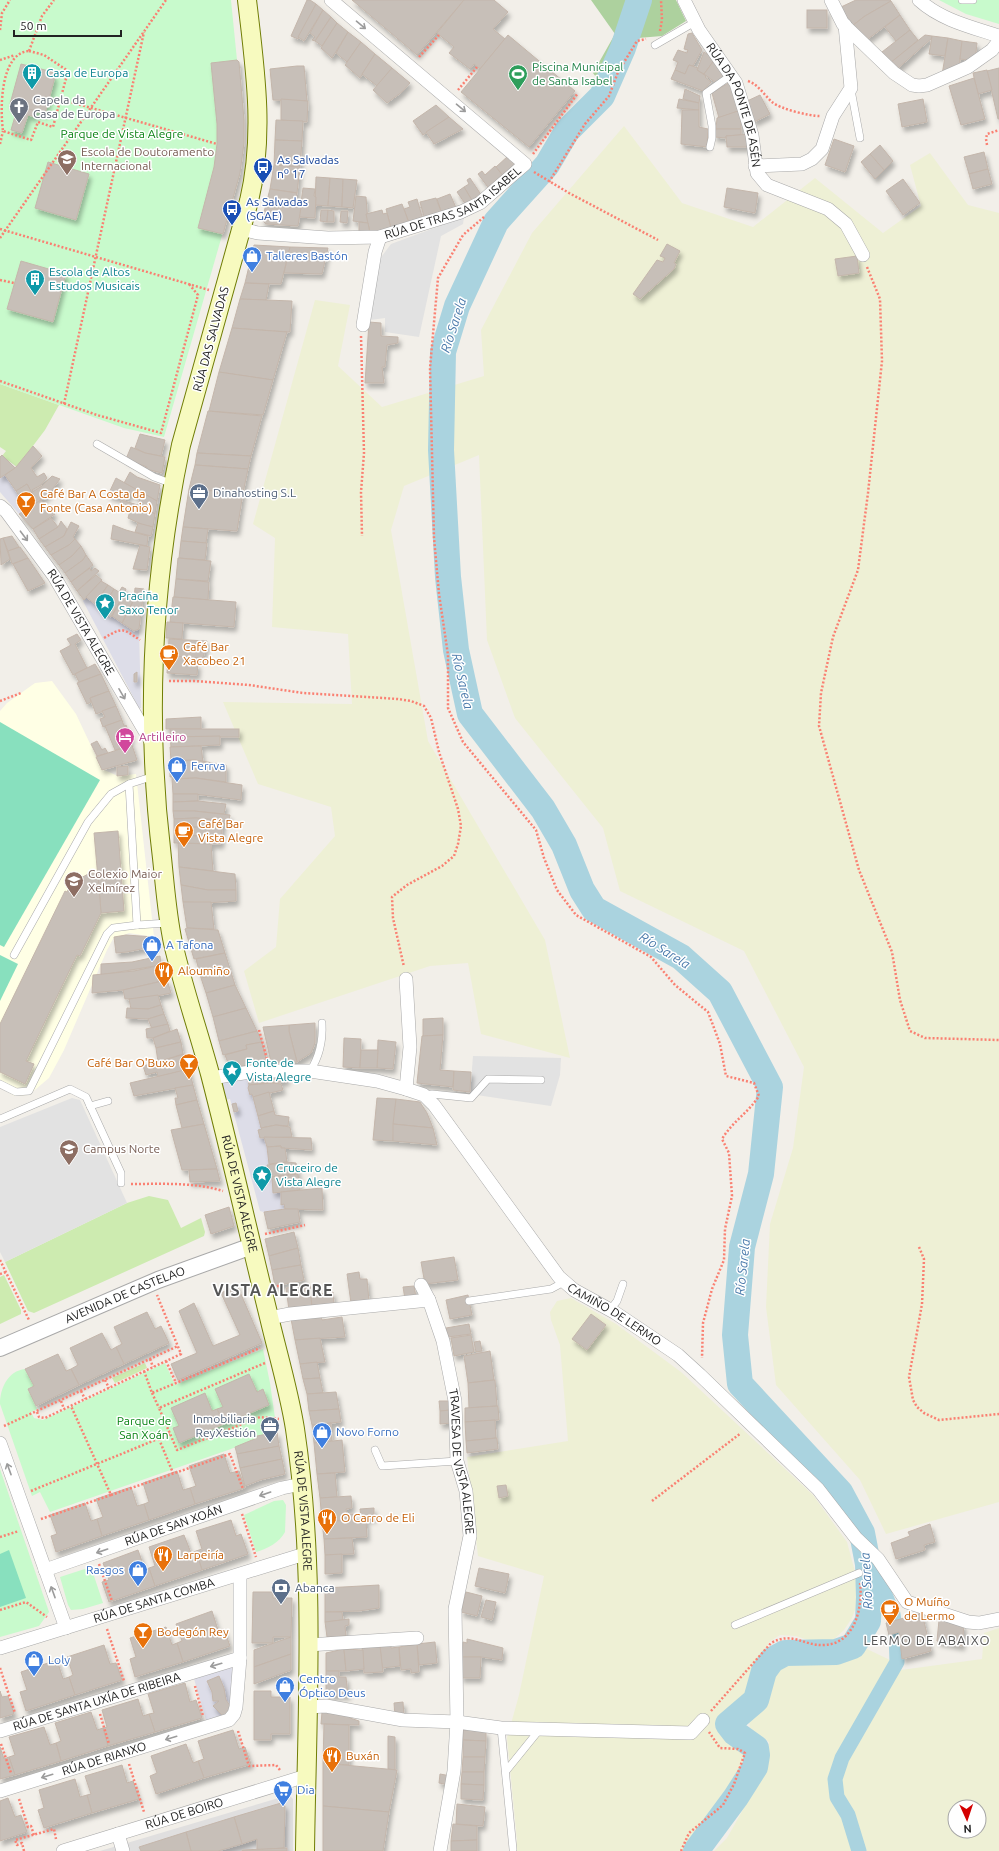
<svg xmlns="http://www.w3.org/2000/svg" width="999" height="1851" font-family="Ubuntu,sans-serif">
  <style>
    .residential { fill: #e0dfdf }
    .education { fill: #ffffe5 }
    .farmland { fill: #eef0d5; fill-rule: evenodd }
    .grass { fill: #cdebb0 }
    .forest { fill: #add19e }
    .park { fill: #c8facc }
    .pitch { fill: #88e0be }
    .parking { fill: #e2e2e2 }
    .plaza { fill: #dddde8 }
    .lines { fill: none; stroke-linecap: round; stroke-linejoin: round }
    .canal { stroke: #aad3df; stroke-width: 15 }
    .river { stroke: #aad3df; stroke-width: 26 }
    .building { fill: #c7bfb8; stroke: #c4b6ab; filter: url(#shadow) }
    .service-casing { stroke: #a9a9a9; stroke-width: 8 }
    .minor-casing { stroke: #a9a9a9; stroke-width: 14 }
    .tertiary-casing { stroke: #a9a9a9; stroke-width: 18 }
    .secondary-casing { stroke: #707d05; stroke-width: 20 }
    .path { stroke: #fa8072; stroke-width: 2.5; stroke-dasharray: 2 2; stroke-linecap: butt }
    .service { stroke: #fff; stroke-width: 7 }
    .minor { stroke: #fff; stroke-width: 13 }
    .tertiary { stroke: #fff; stroke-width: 16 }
    .secondary { stroke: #f7fabf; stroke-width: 18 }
    .oneway { stroke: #9c9c9c }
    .labels { text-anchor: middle; stroke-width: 3; stroke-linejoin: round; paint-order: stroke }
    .leisure-label { font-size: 12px; fill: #27864d; stroke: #fff; text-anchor: start }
    .culture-label { font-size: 12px; fill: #0d838f; stroke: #fff; text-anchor: start }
    .worship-label { font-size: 12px; fill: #5b616d; stroke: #fff; text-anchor: start }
    .street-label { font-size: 12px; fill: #222; stroke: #fff }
    .park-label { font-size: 12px; fill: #0c8416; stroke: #fff }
    .education-label { font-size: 12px; fill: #785e54; stroke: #fff; text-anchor: start }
    .transit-label { font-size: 12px; fill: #164399; stroke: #fff; text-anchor: start }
    .shop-label { font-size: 12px; fill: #366cbe; stroke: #fff; text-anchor: start }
    .service-label { font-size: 12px; fill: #4e5e75; stroke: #fff; text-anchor: start }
    .food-label { font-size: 12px; fill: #c56008; stroke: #fff; text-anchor: start }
    .hotel-label { font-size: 12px; fill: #b23c85; stroke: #fff; text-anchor: start }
    .water-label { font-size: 13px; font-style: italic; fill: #4a7aab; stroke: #fff }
    .neighbourhood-label { font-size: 13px; letter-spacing: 1px; fill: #555; stroke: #fff }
    .district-label { font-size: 16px; font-weight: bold; letter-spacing: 1px; fill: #555; stroke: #fff }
  </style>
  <defs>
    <filter id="shadow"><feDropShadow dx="2.5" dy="4.5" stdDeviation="2" flood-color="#0004"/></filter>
  </defs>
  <rect width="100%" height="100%" fill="#f2efe9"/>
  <path class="residential" d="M289 1795 293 1799V1851H100Z"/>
  <path class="education" d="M52 681 76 714 102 769 118 776 136 774 154 937 129 933 113 939 107 950 64 1050 49 1078 29 1095 14 1096 0 1087V711L7 703 35 683Z"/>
  <g class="farmland">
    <path d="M624 126 682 203 753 227 815 178 883 233 921 206 910 165 930 153 968 205 999 213V1502L886 1534 860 1480 776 1385 766 1307 770 1224 793 1148 804 1067 744 951 620 891 603 828 515 718 487 640 479 455 404 486 391 530 428 741 545 940 570 1058 481 1034 468 963 430 966 259 1023 244 971 276 947 280 899 335 836 331 807 258 784 223 702 352 704 348 634 272 627 275 538 253 524 315 300 350 305 338 366 382 407 484 376 481 330 532 233Z"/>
    <path d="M571 1298 616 1324 681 1372 813 1495 847 1542 857 1579 858 1594 856 1607 852 1618 844 1630 832 1641 825 1643 814 1642 796 1636 780 1635 769 1642 758 1666 751 1699 720 1722V1733L745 1746 753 1755 745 1776 731 1797 687 1851H516L517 1840 507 1738 519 1695 544 1576 478 1556 467 1457 568 1441 560 1345 551 1320 550 1312 557 1301Z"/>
    <path d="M999 1628V1851H714L727 1838 768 1765 769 1742 750 1728 749 1719 762 1711 770 1693 772 1672 785 1660 838 1661 857 1647 867 1649 890 1660 901 1670 982 1659 984 1633ZM955 1807H979V1831H955Z"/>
  </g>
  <g class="grass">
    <path d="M0 384 59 405 45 430 17 467 2 456 6 451 0 447Z"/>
    <path d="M149 1196 168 1200 181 1228 201 1218 205 1232 204 1236 34 1313 28 1311 5 1262 127 1203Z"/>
    <path d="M4 1275 21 1310V1314L0 1324V1277Z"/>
    <path d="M145 1363 147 1368 115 1383 112 1378Z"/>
  </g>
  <path class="forest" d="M591 0H676L686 21 662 36 638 38 633 40 602 85 593 73 615 34Z"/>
  <g class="park">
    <path d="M0 0H231L237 60 239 62 244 120V143L240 173 164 437 124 428 0 384Z"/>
    <path d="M939 0H999V24L966 14Z"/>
    <path d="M263 1349 270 1383 277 1432 257 1436V1438L231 1449 50 1512 40 1492 32 1496 0 1404C0 1388 8 1371 25 1369L34 1386 28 1389 37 1409 31 1412 34 1418 43 1420 165 1363 175 1385Z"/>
    <path d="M0 1469 49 1612 39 1626 0 1637Z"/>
    <path d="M283 1500 286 1505 285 1532C280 1542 267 1549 256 1552L244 1515 274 1501Z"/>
    <path d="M91 1567 103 1603 83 1609 71 1610 68 1605 60 1577Z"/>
  </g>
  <g class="pitch">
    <path d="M0 722 100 780 4 947 0 945Z"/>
    <path d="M0 955 18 964 0 1001Z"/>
    <path d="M9 1550 26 1598 0 1607V1554Z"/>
  </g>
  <g class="parking">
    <path d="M464 217 463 224 441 236 419 337 385 332V318L370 320 379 260 391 244Z"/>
    <path d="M473 1056 561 1058 560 1075 551 1106 470 1094Z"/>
    <path d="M72 1098 80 1100 127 1203 5 1262 0 1252V1127Z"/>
  </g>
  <g class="plaza">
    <path d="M5 475 27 509 19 514 0 492V478Z"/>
    <path d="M86 597 134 631 139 629 141 708H139L83 601Z"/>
    <path d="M247 1076 250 1087 248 1088 250 1095 252 1094 253 1097 262 1129 258 1130 260 1138 264 1137 267 1147 269 1164 267 1165 272 1177 273 1193 281 1192V1204H284L285 1209 264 1212 260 1211 230 1099 225 1100 220 1083Z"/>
    <path d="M240 1658 236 1707 208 1727 192 1672Z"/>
  </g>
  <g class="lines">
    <path class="canal" d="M859 1851 848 1815 837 1797 835 1779 842 1758 897 1662 896 1634 893 1614 875 1570 868 1564"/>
    <path class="river" d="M639 0 623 48 602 96 567 131 547 165 496 222 457 306 443 352 441 450 448 577 456 650 470 714 543 809 564 845 582 890 594 909 681 957 720 992 770 1087 761 1174 742 1247 735 1335 740 1384 840 1492 862 1533 868 1564 869 1597 868 1621 853 1646 836 1652 785 1653 772 1660 764 1671 756 1700 728 1724 735 1733 756 1748 757 1755 755 1767 736 1797 696 1851"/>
  </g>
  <g class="building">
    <path d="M307 0H310L316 4 298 39 291 36Z"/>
    <path d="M352 0H464L417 55Z"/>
    <path d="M464 0H494L508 12 493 29 505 39 480 69 474 64 470 69 449 53 454 47 437 33Z"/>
    <path d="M856 0H890L891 1 865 16 852 26 841 7Z"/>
    <path d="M891 1 900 15 868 39 852 26 865 16Z"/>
    <path d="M316 4 323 10 304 41 298 37Z"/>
    <path d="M323 10 331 17 315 41 312 40 315 37 310 33Z"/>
    <rect x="807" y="10" width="20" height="18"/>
    <path d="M900 15 910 30 896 41 885 27Z"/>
    <path d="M331 17 337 23 322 46 315 41Z"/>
    <path d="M337 23 348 32 332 58 321 48Z"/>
    <path d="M910 30 918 40 892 62 882 52Z"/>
    <path d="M348 32 361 42 347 62 336 53Z"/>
    <path d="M692 33 702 50 693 66 689 65 685 74 675 70 678 62 673 60 678 50 687 53 688 50 684 49 688 34Z"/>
    <path d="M508 35 575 91 529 147 461 92Z"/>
    <path d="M925 35 932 36V38L896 70 890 63Z"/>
    <path d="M932 36 948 38 945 56 929 54Z"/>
    <path d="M948 38 962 41 959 68 942 75Z"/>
    <path d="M962 41 977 43 975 61 960 59Z"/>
    <path d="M361 42 375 54 360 78 345 65Z"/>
    <path d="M704 52 715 59 704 74 697 70Z"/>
    <path d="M375 54 392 68 377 86 362 74Z"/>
    <path d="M715 59 726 74 716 83 704 74Z"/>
    <path d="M237 60 239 62 244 120V143L240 173 223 234 198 228 214 167 217 144V124L211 63Z"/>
    <path d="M21 64 53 72 52 76 55 77 45 114 10 104Z"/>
    <path d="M689 65 698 68 697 70 706 76 705 77 711 82 703 91 671 79 675 70 685 74Z"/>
    <path d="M297 66H304L307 101 273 100 270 69Z"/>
    <path d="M392 68 410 83 402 92 387 103 373 90Z"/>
    <path d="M999 68V119H998L987 71Z"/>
    <path d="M987 70 992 90 978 94 973 73Z"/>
    <path d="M974 78 985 119 961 125 949 86Z"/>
    <path d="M730 82 741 110 719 118 712 93Z"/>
    <path d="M685 89 700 96 699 103 683 99Z"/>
    <path d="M760 95 770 114 754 122 745 102Z"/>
    <path d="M281 99 308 101 307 122 281 120Z"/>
    <path d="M679 99 699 103V110L677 108Z"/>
    <path d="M923 99 927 122 902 127 898 104Z"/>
    <path d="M436 105 449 117 423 135 413 121Z"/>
    <path d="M18 106 36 111 35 117 28 115 22 133 11 130Z"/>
    <path d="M682 110H699V127L708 129 707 147 681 144Z"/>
    <path d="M741 110V129H716L717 118Z"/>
    <path d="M449 117 463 129 434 144 426 132Z"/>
    <path d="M276 120 303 121 302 141 275 140Z"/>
    <path d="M716 129H741V135L726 136V138L714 137Z"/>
    <path d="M750 134V147H727L726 136Z"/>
    <path d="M834 139 854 146 845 172 825 165Z"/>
    <path d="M275 140 302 141 300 167 274 165Z"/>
    <path d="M880 145 893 161 884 170 870 154Z"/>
    <path d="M984 152 988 169 969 174 964 157Z"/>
    <path d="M870 154 884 170 875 179 861 162Z"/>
    <path d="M508 156 518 164 504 177 496 167Z"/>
    <path d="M48 162 89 174 76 220 35 208Z"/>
    <path d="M274 165 300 167 297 193 270 189Z"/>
    <path d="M495 166 504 177 490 190 478 174 482 171 485 175Z"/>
    <path d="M988 169 992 184 973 189 969 174Z"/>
    <path d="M316 177 330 178 328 206 315 205Z"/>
    <path d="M330 178 343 179 342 207 328 206Z"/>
    <path d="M470 178 482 196 473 202 464 187 469 184 467 180Z"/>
    <path d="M343 179 357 180 353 208 342 207Z"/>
    <path d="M903 179 920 203 903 215 886 191Z"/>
    <path d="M464 187 473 202 466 205 457 192Z"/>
    <path d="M303 188 315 189 314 196 316 197 315 218 299 217Z"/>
    <path d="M727 188 758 193 755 213 724 207Z"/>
    <path d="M270 189 297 193 295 200 302 201 298 226 266 224 262 220Z"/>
    <path d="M450 194 457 210 442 214 437 199Z"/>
    <path d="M356 196 366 197 368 223 353 221Z"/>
    <path d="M436 198 442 214 425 220 420 202Z"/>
    <path d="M417 199 423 220 409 223 404 209 410 207 408 202Z"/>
    <path d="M402 204 409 223 391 228 386 209Z"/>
    <path d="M321 210H328L327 222 320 221Z"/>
    <path d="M328 210 334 211V222H327Z"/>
    <path d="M382 210 383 214 387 213 391 228 370 233 366 214Z"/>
    <path d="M341 211H348L347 223 340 222Z"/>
    <path d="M359 222 368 223 370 233 359 232Z"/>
    <path d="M667 244 680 251 674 263 676 264 674 269 640 299 633 294 657 260 663 262 665 258 660 256Z"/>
    <path d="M254 245 290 247 281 284 245 283Z"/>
    <path d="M290 247 328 248 322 274 284 273Z"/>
    <path d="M857 256 859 273 838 276 835 259Z"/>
    <path d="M21 261 66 274 53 322 7 309Z"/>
    <path d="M245 283 269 284 266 300 240 299Z"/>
    <path d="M240 299 292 301 290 332 232 328Z"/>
    <path d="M369 322 381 323V336L398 337V343L387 345 385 367H382L384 383H365Z"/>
    <path d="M232 328 287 332 273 380 219 372Z"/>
    <path d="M219 372 273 380 263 415 209 411Z"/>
    <path d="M208 411 262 416 251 456 197 453Z"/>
    <path d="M140 434 165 440 161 456 145 453 135 448Z"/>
    <path d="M33 446 42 456 31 468 37 477 44 473 47 478 41 485 32 490 34 492 32 493 27 484 16 491 5 475 16 467Z"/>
    <path d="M131 447 145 453 165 457 162 473 146 469 147 467 126 459Z"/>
    <path d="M197 453 251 456 248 469 195 465Z"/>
    <path d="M2 455 15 468 0 478V457Z"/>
    <path d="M195 465 248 469 243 493 189 489Z"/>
    <path d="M130 472 137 477 160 485 157 501 124 483Z"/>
    <path d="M52 476 60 479 48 495 27 509 21 499 42 486Z"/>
    <path d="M116 478 157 501 155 514 138 505 140 498 130 493 126 500 108 495Z"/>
    <path d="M27 484 32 493 21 499 16 491Z"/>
    <path d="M189 489 243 493 237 531 183 527Z"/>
    <path d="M41 500 55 514 33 529 19 514Z"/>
    <path d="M121 500 138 505 155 514 153 527 143 525 128 518 131 507 120 503Z"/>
    <path d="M51 518 58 527 39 539 33 529Z"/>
    <path d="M61 521 67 529 64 536 45 547 39 539 58 527Z"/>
    <path d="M71 522 79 526 73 537 75 539 69 545 51 555 45 547 64 536Z"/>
    <path d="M138 523 153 527 151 536 135 532Z"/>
    <path d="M113 525 126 530 148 536 147 546 111 539Z"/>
    <path d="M183 527 208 529 206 543 181 541Z"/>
    <path d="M12 536 19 547 8 551 3 538Z"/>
    <path d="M3 538 10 559 1 565 0 539Z"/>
    <path d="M75 539 81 546 72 556 59 565 51 555 69 545Z"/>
    <path d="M181 541 207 543 205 560 179 558Z"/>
    <path d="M140 545 150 547 147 570 133 569Z"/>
    <path d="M81 546 86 555 83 560 65 573 59 565 72 556Z"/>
    <path d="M20 547 28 558 12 564 8 551Z"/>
    <path d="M86 555 93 565 71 582 65 573 83 560Z"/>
    <path d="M28 558 45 583 28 591 13 564Z"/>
    <path d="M178 558 211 561 208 581 176 579Z"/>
    <path d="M90 568 91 571 95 568 99 571 77 591 71 582Z"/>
    <path d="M96 575 102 580 84 600 77 591Z"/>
    <path d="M176 579 209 582 208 600 174 597Z"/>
    <path d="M101 581 108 585 95 604 86 597Z"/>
    <path d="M108 585 114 589 101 611 95 604Z"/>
    <path d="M122 587 126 589 125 592 111 617 101 611 114 589 119 592Z"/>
    <path d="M135 588 144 589 139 629 134 631 122 623 134 599Z"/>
    <path d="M131 593 134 594V599L122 623 112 616 124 595 129 598Z"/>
    <path d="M173 597 236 602 234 627 170 622Z"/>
    <path d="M167 622 183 623 182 639 166 638Z"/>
    <path d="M77 634 81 640 75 644 87 668 73 675 60 651 71 645 67 639Z"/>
    <path d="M169 639 207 641 203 658 168 656Z"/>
    <path d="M168 656 191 657 190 664H198L197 675 167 673Z"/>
    <path d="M95 664 101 674 79 682 75 674Z"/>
    <path d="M137 672V682H134V674Z"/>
    <path d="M101 674 109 691 90 698 91 702 87 704 77 683Z"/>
    <path d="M109 691 116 706 96 714 90 698Z"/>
    <path d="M116 706 122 720 103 727 100 719 105 717 102 711Z"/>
    <path d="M201 717V729H166V719Z"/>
    <path d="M122 720 124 726 126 725 132 739 129 740 132 745 115 750 105 726Z"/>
    <rect x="170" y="729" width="69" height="8"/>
    <path d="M220 736V745L171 747 170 737Z"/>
    <path d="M97 741 102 750 105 748 108 753 97 756 91 744Z"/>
    <path d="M132 745 137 760 102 770 96 757Z"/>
    <path d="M201 746 203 762 195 760 171 761 170 747Z"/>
    <path d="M195 760 226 765V782L196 778 172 779V777H170V764H172L171 761Z"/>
    <path d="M128 766V775L117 776V767Z"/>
    <path d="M196 778 242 785 241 800 195 794H173L172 779Z"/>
    <path d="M173 794H198V801L173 802Z"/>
    <path d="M198 801 226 804 224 814 194 811H173V802Z"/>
    <path d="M173 811H194L230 815 229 821 196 818 174 819Z"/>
    <path d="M196 818 224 821 222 829 198 827 174 828V819Z"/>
    <path d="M198 827 222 829V837L174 835V828Z"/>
    <path d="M118 831 124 911 101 913 94 833Z"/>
    <path d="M174 835 222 837 221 844 174 843Z"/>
    <path d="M178 843 211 844 213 871 179 867Z"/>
    <path d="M179 867 235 874 236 890H208L181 885Z"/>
    <path d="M90 873H98L101 913 80 956 77 955 26 1061 34 1064 25 1084 0 1072V1024L65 891 67 892 70 886 79 879Z"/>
    <path d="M181 885 208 890H236V901L206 903 183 902Z"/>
    <path d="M183 902H211L214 929 187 928Z"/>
    <path d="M187 928 218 930 225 953 194 959 185 929Z"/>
    <path d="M126 935 154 937 156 946 127 952 116 953 114 937Z"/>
    <path d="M225 953 231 972 201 978 196 959Z"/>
    <path d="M160 956 161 965 101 975V964L132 962Z"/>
    <path d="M157 966 162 981 123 990 92 993 93 975 134 971Z"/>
    <path d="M231 972 235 985 206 993 201 978Z"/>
    <path d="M167 980 171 993 148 998 125 999 123 990Z"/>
    <path d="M235 985 246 1008 213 1017 206 993Z"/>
    <path d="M158 995 161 1005 148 1009H131L129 999Z"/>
    <path d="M161 1005 164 1014 148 1019 126 1018 127 1008 148 1009Z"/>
    <path d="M246 1008 257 1031 219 1041 213 1017Z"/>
    <path d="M164 1014 168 1024 152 1029 148 1019Z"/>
    <path d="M443 1018V1035L423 1036V1019Z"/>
    <path d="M315 1023V1043L311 1053 297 1062 289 1031V1025Z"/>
    <path d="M168 1024 170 1031 153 1038H147L146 1029Z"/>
    <path d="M289 1025V1031L297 1062 287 1064 271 1062 263 1027Z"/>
    <path d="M177 1029 181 1042 156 1048 153 1038Z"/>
    <path d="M257 1031 262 1042 246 1045 247 1049 223 1055 219 1041Z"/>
    <path d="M443 1035 440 1070 454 1071 453 1087 417 1083 422 1036Z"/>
    <path d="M344 1038 361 1039 360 1068 343 1067Z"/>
    <path d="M378 1040 396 1042 393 1069 377 1068Z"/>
    <path d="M181 1042 183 1054 158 1062 156 1048Z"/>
    <path d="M262 1042 267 1062 230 1068 225 1055 247 1049 246 1045Z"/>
    <path d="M361 1050H378L377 1068H360Z"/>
    <path d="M185 1054 189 1069 158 1077 157 1072 146 1075 143 1066Z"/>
    <path d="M189 1069 193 1085 134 1096 130 1083Z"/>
    <path d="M454 1071 471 1072 470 1092 453 1090Z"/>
    <path d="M286 1074 287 1081 249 1085 247 1076Z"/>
    <path d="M272 1083 281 1084 283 1090 253 1097 252 1094 250 1095 248 1088 249 1085Z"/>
    <path d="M193 1085 197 1100 176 1105 175 1098H178L175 1088Z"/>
    <path d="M269 1092 274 1111 258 1116 253 1097Z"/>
    <path d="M377 1098 396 1099 393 1141 373 1140Z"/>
    <path d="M396 1099 420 1102 427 1113 433 1128 393 1124Z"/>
    <path d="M197 1100 204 1124 182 1128 176 1105Z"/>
    <path d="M236 1103 238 1111 234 1112 232 1104Z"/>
    <path d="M274 1111 275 1115 289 1117 288 1126 276 1125 261 1128 258 1116Z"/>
    <path d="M204 1124 217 1169 182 1170 171 1130Z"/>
    <path d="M393 1124 433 1128 437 1145 393 1141Z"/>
    <path d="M276 1125 290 1127 292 1137 260 1138 258 1130 262 1129 261 1128Z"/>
    <path d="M264 1137 311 1138 312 1150 281 1148V1146L267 1147Z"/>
    <path d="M281 1146V1148H285L287 1162 269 1164 267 1147Z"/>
    <path d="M287 1162 296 1163 298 1174 269 1177 267 1165Z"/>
    <path d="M217 1169 220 1181 190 1182 189 1170Z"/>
    <path d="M298 1174 300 1190 273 1193 272 1177Z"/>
    <path d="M322 1188 323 1210 285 1209 284 1204 281 1205V1192Z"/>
    <path d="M229 1207 234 1226 211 1234 205 1215Z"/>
    <path d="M285 1209H298L300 1222 268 1229 264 1212Z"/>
    <path d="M294 1232 298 1248 269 1256 265 1239Z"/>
    <path d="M298 1248 301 1265 272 1270 269 1256Z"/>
    <path d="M454 1257 458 1280 425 1284 421 1262Z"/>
    <path d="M301 1265 304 1280 275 1286 272 1270Z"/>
    <path d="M359 1272 360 1279H367L369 1301 351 1303 347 1274Z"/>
    <path d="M310 1284 312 1308 289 1310 286 1288Z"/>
    <path d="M237 1285 262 1343 178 1380 171 1364 197 1353 179 1311 194 1303 213 1346 240 1335 221 1293Z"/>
    <path d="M414 1286 416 1297 405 1299 403 1287Z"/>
    <path d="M333 1292 334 1305 312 1308 311 1295Z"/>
    <path d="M468 1295 472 1315 450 1319 446 1300Z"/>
    <path d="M147 1312 155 1329 161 1326 169 1343 124 1364 116 1347 122 1344 114 1327Z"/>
    <path d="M591 1314 606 1325 587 1350 572 1339Z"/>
    <path d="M321 1315 322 1320 342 1317 345 1337 295 1340 291 1319Z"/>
    <path d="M469 1324 471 1334 448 1337 446 1328Z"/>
    <path d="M102 1333 111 1350 116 1347 124 1364 79 1385 71 1369 78 1365 70 1348Z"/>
    <path d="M471 1335 474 1352 454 1356 451 1338Z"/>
    <path d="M320 1338 325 1362 300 1364 295 1340Z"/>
    <path d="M480 1341 482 1351 476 1352 474 1342Z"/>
    <path d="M490 1351 494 1380 468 1383 464 1356Z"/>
    <path d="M58 1354 66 1371 71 1369 79 1385 36 1406 28 1389 34 1386 25 1369Z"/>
    <path d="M317 1362 320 1378 303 1379 300 1364Z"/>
    <path d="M249 1374 257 1392 263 1389 269 1405 224 1424 217 1409 223 1407 215 1389Z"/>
    <path d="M320 1378 323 1393 307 1394 303 1379Z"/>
    <path d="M494 1380H495L497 1406 469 1408 468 1383Z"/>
    <path d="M336 1392 339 1409 309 1411 307 1394Z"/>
    <path d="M205 1393 212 1411 217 1409 224 1424 179 1443 173 1428 179 1426 171 1408Z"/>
    <path d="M439 1401H451V1410L440 1411Z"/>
    <path d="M498 1406 499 1420 465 1422V1408Z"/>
    <path d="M339 1409 341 1422 312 1425 309 1411Z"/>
    <path d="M451 1410 452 1423 440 1424V1411Z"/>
    <path d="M495 1420 496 1438 466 1441 465 1422Z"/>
    <path d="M331 1423 332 1441 314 1443 312 1425Z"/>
    <path d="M277 1432 279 1446 237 1454 235 1447 257 1438V1436Z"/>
    <path d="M497 1438 498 1449 467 1453 466 1441Z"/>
    <path d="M342 1440 345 1472 317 1474 314 1443Z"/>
    <path d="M279 1446 282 1459 240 1468 237 1454Z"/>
    <path d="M224 1454 230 1473 239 1471 245 1488 195 1504 190 1488 196 1486 189 1466Z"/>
    <path d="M282 1459 285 1474 260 1480 245 1486 240 1468Z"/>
    <path d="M177 1471 183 1490 190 1488 195 1504 149 1520 144 1504 149 1502 143 1483Z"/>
    <path d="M335 1473 337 1497 320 1498 317 1474Z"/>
    <path d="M506 1485 508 1496 499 1498 497 1486Z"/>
    <path d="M131 1487 137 1506 144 1504 149 1520 102 1536 97 1519 103 1517 96 1499Z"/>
    <path d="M351 1496 352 1508 346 1509 347 1514H353L354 1520 322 1522 320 1498Z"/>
    <path d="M85 1503 91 1521 97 1519 102 1536 56 1552 51 1536 57 1534 50 1515Z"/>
    <path d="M374 1508V1518H361L360 1509Z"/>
    <path d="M366 1519 367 1537 324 1539 322 1522Z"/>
    <path d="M231 1520 236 1536 241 1534 248 1554 202 1570 196 1551 202 1549 196 1531Z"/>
    <path d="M930 1524 935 1542 924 1545 925 1550 896 1559 891 1543 910 1536 908 1532Z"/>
    <path d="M184 1535 191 1553 196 1551 202 1570 155 1586 149 1568 155 1566 149 1547Z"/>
    <path d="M352 1538 354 1554 325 1555 324 1539Z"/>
    <path d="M138 1550 145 1570 149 1568 155 1586 109 1602 102 1582 109 1580 103 1563Z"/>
    <path d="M342 1554V1573L325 1574V1555Z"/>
    <path d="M479 1568 509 1574 505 1593 475 1586Z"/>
    <path d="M379 1585V1608L359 1611 325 1612V1588Z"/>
    <path d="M253 1592H273V1598H292L291 1637H273V1643H252Z"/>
    <path d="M466 1592 482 1596 477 1616 461 1612Z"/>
    <path d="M486 1600 496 1602 492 1620 481 1617Z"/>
    <path d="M212 1611 218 1630 224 1629 230 1646 183 1662 177 1643 182 1641 176 1624Z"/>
    <path d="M325 1612H342L343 1620 325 1622Z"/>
    <path d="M922 1613 931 1651 902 1659 899 1632 889 1635 886 1623Z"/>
    <path d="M349 1619V1625L345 1626 346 1636 327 1637 325 1622Z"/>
    <path d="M939 1620 964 1625 962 1646 937 1641Z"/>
    <path d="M166 1627 172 1645 177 1643 183 1662 135 1677 130 1659 136 1657 130 1638Z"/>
    <path d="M291 1637V1654L254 1667V1650Z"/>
    <path d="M467 1639 503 1648 502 1660 481 1657H462L463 1642 467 1643Z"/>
    <path d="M435 1642 437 1663 419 1665 417 1644Z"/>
    <path d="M417 1644 419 1672 411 1673V1669L401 1670 399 1647Z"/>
    <path d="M104 1645 110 1664 116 1663 122 1680 75 1695 69 1677 73 1675 67 1657Z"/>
    <path d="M391 1645V1648L399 1647 400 1666 382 1668 380 1646Z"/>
    <path d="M380 1646 383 1672 364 1673 362 1647Z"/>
    <path d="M344 1649 346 1671H326V1653Z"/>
    <path d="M344 1649 363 1650 364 1669 346 1671Z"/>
    <path d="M291 1654V1670L254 1684V1667Z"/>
    <path d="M462 1657H481L480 1678H461Z"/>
    <path d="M57 1660 63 1679 69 1677 75 1695 26 1711 20 1692 27 1690 21 1672Z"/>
    <path d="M326 1671H339V1677H346L348 1695H326Z"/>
    <path d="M219 1676 224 1688 226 1700 232 1708 223 1716 213 1706 219 1701H213L212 1692 207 1681Z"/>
    <path d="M185 1683 190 1702 196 1700 202 1718 155 1732 149 1714 154 1713 148 1694Z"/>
    <path d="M0 1691 2 1697 8 1696 14 1714 0 1718Z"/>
    <path d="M254 1691H271V1697H290V1734H271V1740H254Z"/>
    <path d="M138 1699 143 1716 149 1714 155 1732 108 1746 103 1728 107 1727 102 1710Z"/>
    <path d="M403 1702 404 1716H395L394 1703Z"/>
    <path d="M91 1712 97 1730 103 1728 108 1746 61 1761 56 1743 61 1741 55 1723Z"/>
    <path d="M322 1712H336L350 1716V1718L359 1721V1725L321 1724Z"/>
    <path d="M324 1724 349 1725V1765L323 1763Z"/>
    <path d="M44 1727 50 1745 56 1743 61 1761 15 1775 9 1757 15 1755 9 1737Z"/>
    <path d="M466 1729 486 1732V1741L463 1740V1730H466Z"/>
    <path d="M233 1730 239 1749 245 1747 251 1764 204 1778 198 1761 204 1759 198 1741Z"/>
    <path d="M388 1736 395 1737V1770L388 1769Z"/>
    <path d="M463 1740 486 1741 485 1757H463Z"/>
    <path d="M186 1744 193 1763 198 1761 204 1778 156 1794 150 1776 157 1773 151 1756Z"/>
    <path d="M0 1747 4 1759 9 1757 15 1775 0 1779Z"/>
    <path d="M463 1757H485L484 1772H462Z"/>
    <path d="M323 1763 397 1770 389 1812 323 1806Z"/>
    <path d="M122 1765 127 1783 133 1781 139 1799 92 1813 87 1795 91 1794 85 1776Z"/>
    <path d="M462 1772H484V1785L461 1784Z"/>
    <path d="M440 1774 451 1776 450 1785 439 1783Z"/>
    <path d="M75 1779 80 1797 87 1795 92 1813 44 1828 38 1810 44 1808 39 1790Z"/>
    <path d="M461 1784 484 1785 483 1800 461 1799Z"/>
    <path d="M8 1798 15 1817 21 1815 27 1832 0 1841V1801Z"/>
    <path d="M281 1803 285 1806 284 1848 257 1850V1839L242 1844 234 1817Z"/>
    <path d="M457 1804 485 1807 483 1826 456 1824Z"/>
    <path d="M323 1806 389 1812 383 1851H323Z"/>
    <path d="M234 1817 242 1844 218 1851H191L186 1832Z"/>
    <path d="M453 1824 477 1826V1840L451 1841Z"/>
    <path d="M186 1832 191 1851H141L139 1847Z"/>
    <path d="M477 1840V1851H451V1841Z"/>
    <path d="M287 1848V1851H242V1850Z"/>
  </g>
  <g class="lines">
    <g class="service-casing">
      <g id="service">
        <path d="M962 0H973"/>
        <path d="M655 45 695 22"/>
        <path d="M851 90 860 138"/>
        <path d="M710 147 712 138V126L706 93 730 76"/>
        <path d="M97 444 154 477 173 484"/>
        <path d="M137 925 168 923"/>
        <path d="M14 955 88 822 111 794 129 784"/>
        <path d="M310 1071C320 1056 323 1041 322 1023"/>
        <path d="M0 1084 16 1092 29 1091 107 934 113 928 137 925 129 784 154 776"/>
        <path d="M424 1095 432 1094 471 1098 488 1079 541 1080"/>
        <path d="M90 1106 108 1101"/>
        <path d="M0 1119 70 1089 86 1097 121 1173V1183"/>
        <path d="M469 1301 551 1289 564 1282"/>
        <path d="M610 1310 617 1301 623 1284"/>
        <path d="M375 1450 382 1466 457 1461"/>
        <path d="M735 1625 859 1573"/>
        <path d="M501 1728 513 1849"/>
        <path d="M506 1771 540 1729"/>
      </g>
    </g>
    <g class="minor-casing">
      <g id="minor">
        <path id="s1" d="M684 0 699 30 736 83 752 135 757 173 767 185 828 209 846 224 863 255"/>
        <path d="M831 0 843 24 894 73 912 85 919 86 927 85 968 67 992 50 999 41"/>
        <path d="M919 0C941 20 971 27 999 36"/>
        <path d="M755 166 802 164 812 159 822 149 833 116 851 88 845 25"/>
        <path id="s2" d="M241 229 258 233 328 238 380 237 461 212 480 203 525 164 331 0"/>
        <path d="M363 325 375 252 380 237"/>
        <path id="s3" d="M0 506 6 511 54 576 153 745"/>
        <path d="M406 979 410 1047 406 1089"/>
        <path id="s4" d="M211 1078 257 1071H310L377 1081 406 1089 424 1095 434 1105 559 1277 574 1290 614 1312 678 1355 700 1375 818 1489 856 1538 878 1559 907 1602 968 1622 979 1623 999 1619"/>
        <path d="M421 1285 429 1300"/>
        <path id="s5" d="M269 1318 290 1314 429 1300 443 1341 455 1401 457 1461 466 1491 470 1536 455 1609 457 1722 454 1771 440 1851"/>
        <path d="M0 1443 66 1628"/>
        <path id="s6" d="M45 1570 282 1488 302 1484"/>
        <path d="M308 1645 417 1638"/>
        <path id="s7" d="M0 1648 308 1553"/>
        <path d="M307 1707 326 1706 403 1720 457 1722 501 1728 691 1733 703 1720"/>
        <path id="s8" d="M0 1731 240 1658"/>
        <path id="s9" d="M0 1791 229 1720 234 1714 236 1707 240 1658V1575"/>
        <path d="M118 1834 123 1851"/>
        <path id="s10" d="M63 1851 306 1776"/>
      </g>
    </g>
    <g class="tertiary-casing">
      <g id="tertiary">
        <path id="s11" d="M0 1348 158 1280 252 1246"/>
      </g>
    </g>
    <g class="secondary-casing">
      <g id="secondary">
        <path id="s12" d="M247 0C255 68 265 134 249 201L181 445C152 581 145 719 162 858 165 886 167 915 173 943 183 987 198 1030 210 1074 231 1155 249 1236 269 1317 278 1355 289 1391 295 1429 316 1569 307 1710 305 1851"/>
      </g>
    </g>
    <g class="path">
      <path d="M0 30 2 13 10 0"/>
      <path d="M660 31 662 20 661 0"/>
      <path d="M29 51 44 55 68 71 53 127 38 122 31 140 3 131C0 109 0 53 29 51Z"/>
      <path d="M29 51 42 16 54 0"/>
      <path d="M419 57 439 35"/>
      <path d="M0 60 15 55"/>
      <path d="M748 81C759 85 764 95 772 102 780 109 809 116 820 116"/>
      <path d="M458 90 477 67"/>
      <path d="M60 99 217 144"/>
      <path d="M0 144 3 131"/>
      <path d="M987 145 986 139 987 134 999 130"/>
      <path d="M533 154 578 93"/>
      <path d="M534 172 569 193 658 240"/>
      <path d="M549 182 585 124 609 96 618 72 637 41 646 39"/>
      <path d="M484 217 463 235 438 278 430 368 434 538 439 594 448 655V708L463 742 536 830 544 858 557 890 576 915 651 957 675 985 708 1012 720 1044 726 1076 754 1083 759 1096C748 1113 733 1121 722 1139L729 1153 732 1196 725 1229 724 1260 712 1289 703 1323 702 1358"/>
      <path d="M0 229 209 290"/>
      <path d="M0 238 166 0"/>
      <path d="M867 267 880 299 882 361 868 493 858 570 833 637 821 693 819 726 859 870 892 952 900 1000 910 1031 925 1038 999 1040"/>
      <path d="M0 280 14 283"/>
      <path d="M361 336 364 453 361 492 362 536"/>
      <path d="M0 381 97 415 161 433 198 295 189 284"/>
      <path d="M64 404 144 32"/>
      <path d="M104 638C123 627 122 628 140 640"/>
      <path d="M169 681H195L249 685 303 693 398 699 411 701 424 706 431 718 439 752 458 809 461 826 458 844 454 856 442 866 407 885 392 897 393 918 404 967"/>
      <path d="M0 701 21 693"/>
      <path d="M259 1030 267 1059"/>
      <path d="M131 1184C162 1184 194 1182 223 1191"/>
      <path d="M265 1234 305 1225"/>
      <path d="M919 1247 924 1259 922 1304 909 1377 913 1400 917 1407 924 1413 939 1420 999 1414"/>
      <path d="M0 1260 29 1320"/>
      <path d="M0 1274 6 1272"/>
      <path d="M277 1286H283"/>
      <path d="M150 1359 153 1367"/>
      <path d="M166 1361 176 1383"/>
      <path d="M265 1363 159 1408 177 1450 260 1417 279 1419"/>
      <path d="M144 1371 152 1393 260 1348"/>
      <path d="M105 1380 109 1388"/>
      <path d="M81 1391 85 1399"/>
      <path d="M152 1393 159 1408"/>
      <path d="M61 1401 64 1409"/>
      <path d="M37 1412 39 1417 45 1418 181 1354 157 1295"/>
      <path d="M4 1426 178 1346"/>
      <path d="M159 1439 173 1473"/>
      <path d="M31 1491 170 1434"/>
      <path d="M111 1495 230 1454 243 1489"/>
      <path d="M652 1501 741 1433"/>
      <path d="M242 1514 256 1557"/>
      <path d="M41 1519 111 1495 71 1406"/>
      <path d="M0 1537 19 1531"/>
      <path d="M99 1564 112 1601"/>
      <path d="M0 1610 26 1602 47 1617"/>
      <path d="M107 1629 124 1681"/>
      <path d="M0 1668 15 1713"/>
      <path d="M195 1686 203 1716"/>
      <path d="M711 1711 771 1643C793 1631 803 1646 824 1645 855 1644 863 1607 860 1583"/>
      <path d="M100 1714 109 1744"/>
      <path d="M238 1731 249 1766 276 1765 280 1770"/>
      <path d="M1 1744 11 1773"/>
      <path d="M129 1764 144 1812"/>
      <path d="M19 1799 28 1827 31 1826 34 1835"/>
      <path d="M24 1851 22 1843 17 1845 15 1840 54 1829 56 1839"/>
      <path d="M681 1851 689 1833 723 1805 734 1784 745 1753 738 1749 720 1748 709 1732"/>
    </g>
    <use href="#service" class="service"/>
    <use href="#minor" class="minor"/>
    <use href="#tertiary" class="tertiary"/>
    <use href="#secondary" class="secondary"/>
  </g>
  <defs><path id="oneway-shaft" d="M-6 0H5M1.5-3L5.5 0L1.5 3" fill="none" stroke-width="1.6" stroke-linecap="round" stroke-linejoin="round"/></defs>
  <g class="oneway">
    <use href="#oneway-shaft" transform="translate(361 25) rotate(40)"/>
    <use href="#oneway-shaft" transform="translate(461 108) rotate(40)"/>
    <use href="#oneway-shaft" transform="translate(24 536) rotate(53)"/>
    <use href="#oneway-shaft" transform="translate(122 694) rotate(60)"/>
    <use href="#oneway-shaft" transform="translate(9 1469) rotate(-110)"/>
    <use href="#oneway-shaft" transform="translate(265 1494) rotate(161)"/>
    <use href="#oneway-shaft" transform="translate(102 1551) rotate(161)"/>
    <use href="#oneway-shaft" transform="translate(53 1592) rotate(-110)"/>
    <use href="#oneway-shaft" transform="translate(216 1665) rotate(164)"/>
    <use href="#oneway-shaft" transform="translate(171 1738) rotate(163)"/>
    <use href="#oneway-shaft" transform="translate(47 1776) rotate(163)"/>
  </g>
  <defs>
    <g id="building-pin" transform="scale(1)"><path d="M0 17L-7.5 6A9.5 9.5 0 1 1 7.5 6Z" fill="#0f9aa8" stroke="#fff"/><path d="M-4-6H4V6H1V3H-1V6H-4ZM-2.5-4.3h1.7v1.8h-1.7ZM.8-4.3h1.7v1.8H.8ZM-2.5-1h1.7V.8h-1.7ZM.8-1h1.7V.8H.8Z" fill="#fff"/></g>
    <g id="stadium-pin" transform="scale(1)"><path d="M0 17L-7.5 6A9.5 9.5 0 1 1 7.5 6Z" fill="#2e9e5b" stroke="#fff"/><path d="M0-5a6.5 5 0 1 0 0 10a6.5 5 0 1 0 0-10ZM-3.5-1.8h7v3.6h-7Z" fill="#fff"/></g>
    <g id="church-pin" transform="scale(1)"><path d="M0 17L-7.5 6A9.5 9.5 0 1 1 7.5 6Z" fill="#6b7280" stroke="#fff"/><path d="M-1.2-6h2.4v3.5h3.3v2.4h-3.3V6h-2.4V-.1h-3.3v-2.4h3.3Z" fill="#fff"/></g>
    <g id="university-pin" transform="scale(1)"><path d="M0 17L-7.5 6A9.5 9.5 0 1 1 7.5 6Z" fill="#8d6e63" stroke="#fff"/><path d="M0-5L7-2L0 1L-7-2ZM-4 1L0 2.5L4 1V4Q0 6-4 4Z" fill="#fff"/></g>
    <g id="bus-pin" transform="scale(1)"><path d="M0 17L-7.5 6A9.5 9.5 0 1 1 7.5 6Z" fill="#1a4fb4" stroke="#fff"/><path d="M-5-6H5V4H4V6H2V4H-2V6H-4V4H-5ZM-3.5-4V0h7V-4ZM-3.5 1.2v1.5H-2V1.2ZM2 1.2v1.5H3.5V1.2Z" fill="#fff"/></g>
    <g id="shop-pin" transform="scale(1)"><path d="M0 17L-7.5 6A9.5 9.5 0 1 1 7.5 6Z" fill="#3f7fe0" stroke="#fff"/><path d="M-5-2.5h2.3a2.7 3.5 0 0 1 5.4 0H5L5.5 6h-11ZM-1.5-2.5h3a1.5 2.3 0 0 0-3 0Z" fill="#fff"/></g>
    <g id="office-pin" transform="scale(1)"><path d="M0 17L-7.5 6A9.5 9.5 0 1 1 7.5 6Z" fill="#5c6f8a" stroke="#fff"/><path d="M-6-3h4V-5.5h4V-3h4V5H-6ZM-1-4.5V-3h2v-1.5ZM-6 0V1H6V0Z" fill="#fff"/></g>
    <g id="bar-pin" transform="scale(1)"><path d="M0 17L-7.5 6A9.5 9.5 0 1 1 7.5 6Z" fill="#e8710a" stroke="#fff"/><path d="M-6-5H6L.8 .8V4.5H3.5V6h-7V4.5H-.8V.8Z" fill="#fff"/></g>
    <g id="sight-pin" transform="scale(1)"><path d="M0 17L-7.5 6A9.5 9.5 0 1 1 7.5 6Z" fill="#0f9aa8" stroke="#fff"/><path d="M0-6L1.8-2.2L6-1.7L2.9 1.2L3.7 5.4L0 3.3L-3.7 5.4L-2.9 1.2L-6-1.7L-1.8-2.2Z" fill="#fff"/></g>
    <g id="cafe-pin" transform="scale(1)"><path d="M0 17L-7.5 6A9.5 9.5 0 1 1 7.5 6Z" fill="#e8710a" stroke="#fff"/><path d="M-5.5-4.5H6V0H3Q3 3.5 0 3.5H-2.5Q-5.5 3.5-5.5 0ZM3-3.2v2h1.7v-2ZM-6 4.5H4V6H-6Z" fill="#fff"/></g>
    <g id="hotel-pin" transform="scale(1)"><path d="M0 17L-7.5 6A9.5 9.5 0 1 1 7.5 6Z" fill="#d1479c" stroke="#fff"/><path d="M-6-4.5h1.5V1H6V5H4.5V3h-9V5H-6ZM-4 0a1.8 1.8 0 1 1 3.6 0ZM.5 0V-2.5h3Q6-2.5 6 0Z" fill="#fff"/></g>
    <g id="school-pin" transform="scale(1)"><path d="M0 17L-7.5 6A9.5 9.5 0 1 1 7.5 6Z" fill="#8d6e63" stroke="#fff"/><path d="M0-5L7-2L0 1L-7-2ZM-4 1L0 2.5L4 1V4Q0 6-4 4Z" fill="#fff"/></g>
    <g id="restaurant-pin" transform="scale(1)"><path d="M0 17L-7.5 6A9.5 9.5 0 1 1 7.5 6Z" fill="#e8710a" stroke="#fff"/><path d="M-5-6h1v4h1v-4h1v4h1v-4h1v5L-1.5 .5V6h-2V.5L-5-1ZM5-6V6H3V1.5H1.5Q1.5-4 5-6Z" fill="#fff"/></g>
    <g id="bank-pin" transform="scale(1)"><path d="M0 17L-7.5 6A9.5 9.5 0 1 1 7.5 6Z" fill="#5c6f8a" stroke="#fff"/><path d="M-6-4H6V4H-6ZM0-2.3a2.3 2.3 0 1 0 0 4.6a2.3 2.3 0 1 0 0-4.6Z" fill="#fff"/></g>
    <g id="supermarket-pin" transform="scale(1)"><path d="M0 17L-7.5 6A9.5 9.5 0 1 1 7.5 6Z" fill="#3f7fe0" stroke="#fff"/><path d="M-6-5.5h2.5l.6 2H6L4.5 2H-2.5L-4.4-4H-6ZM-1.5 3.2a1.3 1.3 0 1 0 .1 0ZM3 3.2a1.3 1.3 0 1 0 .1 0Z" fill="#fff"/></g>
  </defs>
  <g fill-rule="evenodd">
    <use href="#building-pin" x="32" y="73"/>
    <use href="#stadium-pin" x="518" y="74"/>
    <use href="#church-pin" x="19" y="107"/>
    <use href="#university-pin" x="67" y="159"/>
    <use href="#bus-pin" x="263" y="167"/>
    <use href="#bus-pin" x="232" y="209"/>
    <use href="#shop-pin" x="252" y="256"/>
    <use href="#building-pin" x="35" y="279"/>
    <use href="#office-pin" x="199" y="493"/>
    <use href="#bar-pin" x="26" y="501"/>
    <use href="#sight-pin" x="105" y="603"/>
    <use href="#cafe-pin" x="169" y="654"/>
    <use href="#hotel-pin" x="125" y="737"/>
    <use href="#shop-pin" x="177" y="766"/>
    <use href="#cafe-pin" x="184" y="831"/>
    <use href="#school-pin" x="74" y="881"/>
    <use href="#shop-pin" x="152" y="945"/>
    <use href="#restaurant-pin" x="164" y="971"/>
    <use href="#bar-pin" x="189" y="1063"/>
    <use href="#sight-pin" x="232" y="1070"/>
    <use href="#university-pin" x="69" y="1149"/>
    <use href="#sight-pin" x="262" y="1175"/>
    <use href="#office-pin" x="270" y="1426"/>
    <use href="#shop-pin" x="322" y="1432"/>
    <use href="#restaurant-pin" x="327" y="1518"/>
    <use href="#restaurant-pin" x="163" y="1555"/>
    <use href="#shop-pin" x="138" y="1570"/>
    <use href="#bank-pin" x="281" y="1588"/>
    <use href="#cafe-pin" x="890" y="1609"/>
    <use href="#bar-pin" x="143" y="1632"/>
    <use href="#shop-pin" x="34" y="1660"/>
    <use href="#shop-pin" x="285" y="1686"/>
    <use href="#restaurant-pin" x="332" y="1756"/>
    <use href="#supermarket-pin" x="283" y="1790"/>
  </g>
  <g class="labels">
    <g class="leisure-label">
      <text x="532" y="71">Piscina Municipal<tspan x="532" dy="14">de Santa Isabel</tspan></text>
    </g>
    <g class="culture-label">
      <text x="46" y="77">Casa de Europa</text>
      <text x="49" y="276">Escola de Altos<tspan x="49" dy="14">Estudos Musicais</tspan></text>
      <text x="119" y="600">Praciña<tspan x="119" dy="14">Saxo Tenor</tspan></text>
      <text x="246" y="1067">Fonte de<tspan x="246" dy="14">Vista Alegre</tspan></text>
      <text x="276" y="1172">Cruceiro de<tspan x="276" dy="14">Vista Alegre</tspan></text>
    </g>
    <g class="worship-label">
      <text x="33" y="104">Capela da<tspan x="33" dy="14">Casa de Europa</tspan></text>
    </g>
    <g class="street-label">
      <text dy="4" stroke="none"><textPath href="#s1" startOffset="118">RÚA DA PONTE DE ASÉN</textPath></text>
      <text dy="4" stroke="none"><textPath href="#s2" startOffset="221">RÚA DE TRAS SANTA ISABEL</textPath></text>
      <text transform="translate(211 339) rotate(-75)" y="4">RÚA DAS SALVADAS</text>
      <text dy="4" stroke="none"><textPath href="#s3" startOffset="142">RÚA DE VISTA ALEGRE</textPath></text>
      <text dy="4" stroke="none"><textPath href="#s12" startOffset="1216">RÚA DE VISTA ALEGRE</textPath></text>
      <text dy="4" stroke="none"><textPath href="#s11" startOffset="136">AVENIDA DE CASTELAO</textPath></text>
      <text dy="4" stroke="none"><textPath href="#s4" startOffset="510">CAMIÑO DE LERMO</textPath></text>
      <text dy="4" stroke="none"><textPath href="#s5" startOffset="327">TRAVESA DE VISTA ALEGRE</textPath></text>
      <text dy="4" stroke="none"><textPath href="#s12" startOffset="1540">RÚA DE VISTA ALEGRE</textPath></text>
      <text dy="4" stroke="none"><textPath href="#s6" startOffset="136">RÚA DE SAN XOÁN</textPath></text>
      <text dy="4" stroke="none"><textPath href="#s7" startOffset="161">RÚA DE SANTA COMBA</textPath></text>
      <text dy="4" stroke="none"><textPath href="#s8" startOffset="101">RÚA DE SANTA UXÍA DE RIBEIRA</textPath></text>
      <text dy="4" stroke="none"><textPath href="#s9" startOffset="109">RÚA DE RIANXO</textPath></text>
      <text dy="4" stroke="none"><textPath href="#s10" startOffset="127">RÚA DE BOIRO</textPath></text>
    </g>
    <g class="park-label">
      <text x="122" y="138">Parque de Vista Alegre</text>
      <text x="144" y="1425">Parque de<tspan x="144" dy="14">San Xoán</tspan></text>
    </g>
    <g class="education-label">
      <text x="81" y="156">Escola de Doutoramento<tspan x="81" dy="14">Internacional</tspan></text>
      <text x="88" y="878">Colexio Maior<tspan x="88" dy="14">Xelmírez</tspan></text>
      <text x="83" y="1153">Campus Norte</text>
    </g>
    <g class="transit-label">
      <text x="277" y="164">As Salvadas<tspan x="277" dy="14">nº 17</tspan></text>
      <text x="246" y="206">As Salvadas<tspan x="246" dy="14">(SGAE)</tspan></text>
    </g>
    <g class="shop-label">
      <text x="266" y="260">Talleres Bastón</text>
      <text x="191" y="770">Ferrva</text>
      <text x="166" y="949">A Tafona</text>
      <text x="336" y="1436">Novo Forno</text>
      <text x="124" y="1574" text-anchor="end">Rasgos</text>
      <text x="48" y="1664">Loly</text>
      <text x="299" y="1683">Centro<tspan x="299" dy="14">Óptico Deus</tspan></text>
      <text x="297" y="1794">Dia</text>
    </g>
    <g class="service-label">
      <text x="213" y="497">Dinahosting S.L</text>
      <text x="256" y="1423" text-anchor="end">Inmobiliaria<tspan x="256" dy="14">ReyXestión</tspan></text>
      <text x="295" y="1592">Abanca</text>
    </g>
    <g class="food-label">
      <text x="40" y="498">Café Bar A Costa da<tspan x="40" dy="14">Fonte (Casa Antonio)</tspan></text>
      <text x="183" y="651">Café Bar<tspan x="183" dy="14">Xacobeo 21</tspan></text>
      <text x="198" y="828">Café Bar<tspan x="198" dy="14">Vista Alegre</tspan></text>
      <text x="178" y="975">Aloumiño</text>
      <text x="175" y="1067" text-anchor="end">Café Bar O'Buxo</text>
      <text x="341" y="1522">O Carro de Eli</text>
      <text x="177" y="1559">Larpeiría</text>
      <text x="904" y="1606">O Muíño<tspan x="904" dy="14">de Lermo</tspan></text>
      <text x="157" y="1636">Bodegón Rey</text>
      <text x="346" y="1760">Buxán</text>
    </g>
    <g class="hotel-label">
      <text x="139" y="741">Artilleiro</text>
    </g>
    <g class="water-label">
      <text transform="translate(453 325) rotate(-72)" y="5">Río Sarela</text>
      <text transform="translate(463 681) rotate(77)" y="5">Río Sarela</text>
      <text transform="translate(665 950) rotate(32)" y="5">Río Sarela</text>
      <text transform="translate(742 1267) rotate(-84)" y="5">Río Sarela</text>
      <text transform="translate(866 1581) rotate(-93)" y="5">Río Sarela</text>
    </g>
    <g class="neighbourhood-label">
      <text x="927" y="1645">LERMO DE ABAIXO</text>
    </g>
    <g class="district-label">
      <text x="273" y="1296">VISTA ALEGRE</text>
    </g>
  </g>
  <g transform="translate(967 1819) rotate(177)"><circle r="19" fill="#ffffff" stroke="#a7a7a7"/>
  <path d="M0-3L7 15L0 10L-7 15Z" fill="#d40000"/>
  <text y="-6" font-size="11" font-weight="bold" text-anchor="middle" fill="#222222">N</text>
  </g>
  <path d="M14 30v6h107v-6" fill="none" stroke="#222222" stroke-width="2"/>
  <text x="20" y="30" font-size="12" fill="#222222" stroke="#ffffff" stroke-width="3" paint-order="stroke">50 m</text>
</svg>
